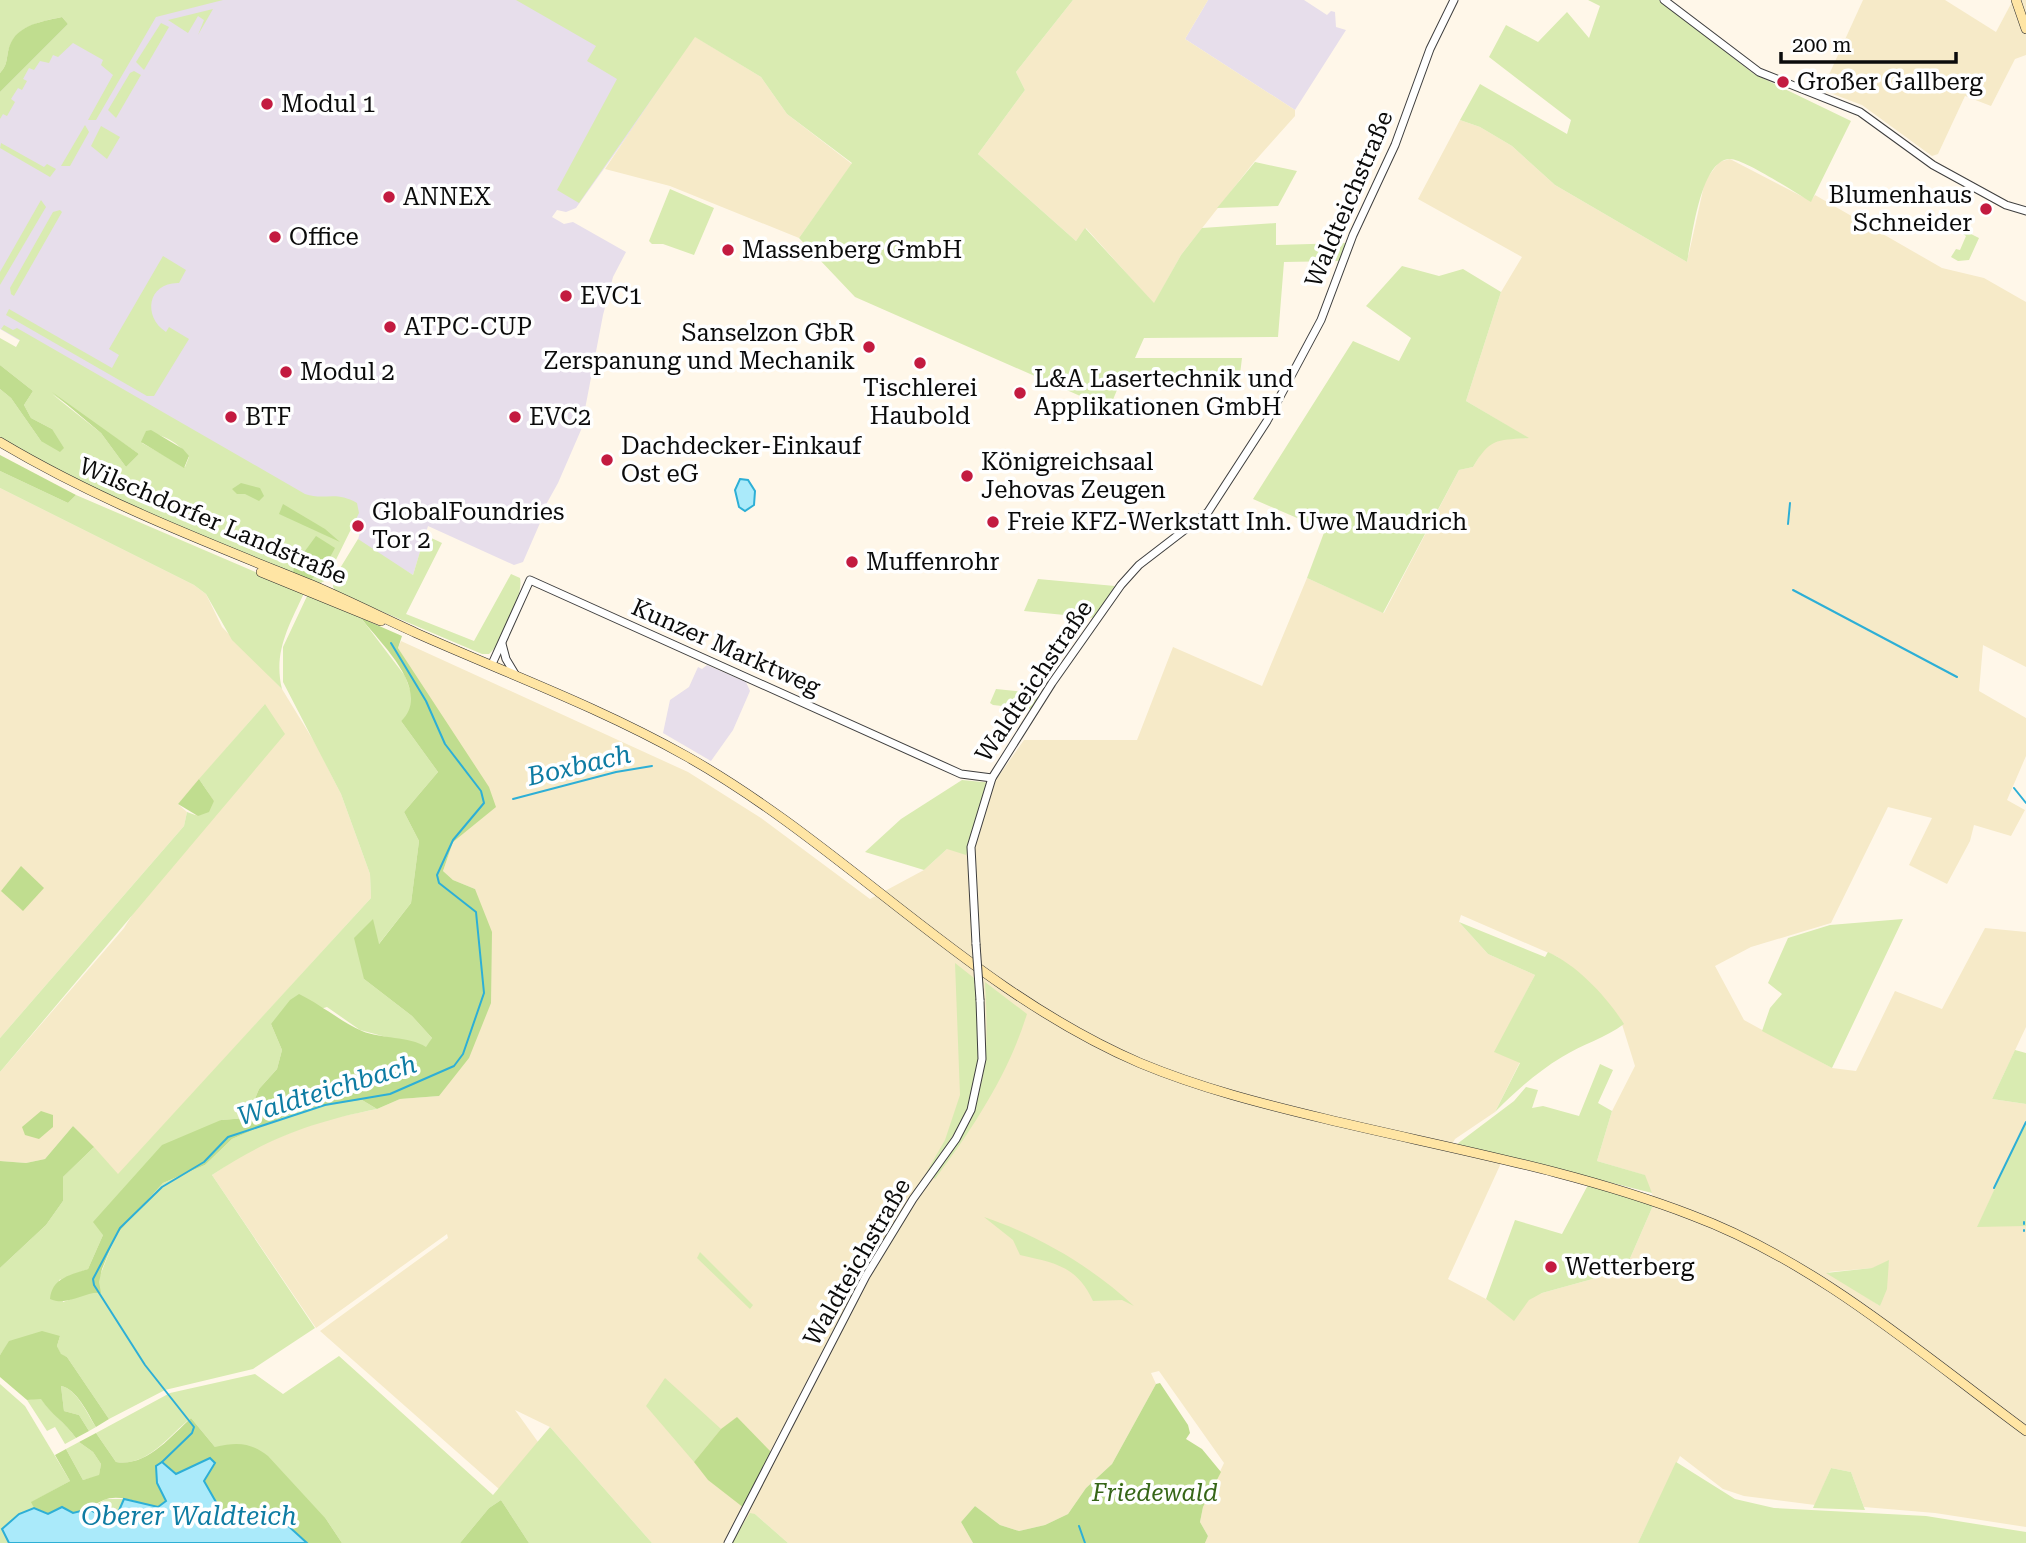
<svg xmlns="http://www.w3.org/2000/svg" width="2026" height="1543" font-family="'Roboto Serif',serif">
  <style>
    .industrial { fill: #e7deeb }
    .farmland { fill: #f6eac8; fill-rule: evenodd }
    .green { fill: #d9ebb1; fill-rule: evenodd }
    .forest { fill: #c0dd8f }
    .water { fill: #aaeafa; stroke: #2dafd6; stroke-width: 2 }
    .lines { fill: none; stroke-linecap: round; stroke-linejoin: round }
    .stream { stroke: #2dafd6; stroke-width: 2 }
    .tertiary-casing { stroke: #3e3e3e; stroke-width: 9 }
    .secondary-casing { stroke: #2d2d2d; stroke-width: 10 }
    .tertiary { stroke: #fff; stroke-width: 7 }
    .secondary { stroke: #ffe5a4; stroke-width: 9 }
    .tertiary-bridge-casing { stroke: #3e3e3e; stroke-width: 9; stroke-linecap: butt }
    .tertiary-bridge { stroke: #fff; stroke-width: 7 }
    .poi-dot { fill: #c31b40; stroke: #fff; stroke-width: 2.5 }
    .labels { text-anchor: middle; stroke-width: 7; stroke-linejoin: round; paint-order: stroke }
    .poi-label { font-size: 24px; fill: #0b0b0b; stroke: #fff; text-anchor: start }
    .street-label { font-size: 24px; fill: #0b0b0b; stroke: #fff }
    .park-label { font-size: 24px; font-style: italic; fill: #366618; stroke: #fff }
    .water-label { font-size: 26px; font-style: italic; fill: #0e7ca3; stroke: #fff }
  </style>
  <rect width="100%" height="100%" fill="#fff7e9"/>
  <g class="industrial">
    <path d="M139 0H554L675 69 576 208 566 212 557 210 552 217 564 224 573 222 626 252 613 277 603 315 581 430 558 483 538 519 540 523 523 562 514 565 428 526 413 575 368 548 358 539 360 533 350 528 347 532 0 329V92L68 24Z"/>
    <path d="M1208 0H1304L1327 15 1331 11 1335 12 1336 27 1346 30 1295 110 1185 39Z"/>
    <path d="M707 665 746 682 750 691 733 730 711 761 663 733 670 700 689 687 698 667 702 669Z"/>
  </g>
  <g class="farmland">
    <path d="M1073 0H1208L1185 39 1295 110V116L1254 162 1181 255 1154 304 1086 228 1076 241 978 154 1025 90 1016 72Z"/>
    <path d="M1863 0H1945L1996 32 2013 0H2026V55L2015 59 1991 106 1965 96 1938 154 1932 156 1862 105 1822 90Z"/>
    <path d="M694 36 761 77 787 114 852 164 799 238 670 186 605 169Z"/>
    <path d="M1460 120 1480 127 1512 146 1555 185 1687 262 1705 181 1719 162 1730 159 1811 201 1815 195 1942 268 1984 278 2026 302V667L1983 645 1979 691 2026 718V756L2007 800 2025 810 2011 836 1974 825 1970 841 1947 884 1909 865 1932 818 1888 807 1831 923 1751 947 1715 966 1744 1020 1832 1068 1856 1071 1895 991 1942 1009 1985 928 2026 932V1027L1992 1099 2026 1104V1121L1978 1226H2026V1527L1935 1513 1864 1507 1851 1472 1831 1468 1815 1505 1744 1496 1723 1489 1680 1456 1638 1543H1205L1208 1536 1200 1522 1203 1507 1224 1463 1159 1371 1151 1373 1156 1384 1112 1464 1086 1488 1068 1514 1045 1525 1019 1531 1000 1525 975 1506 961 1522 973 1543H788L755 1514 731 1543H652L550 1427 515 1410 538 1442 499 1489 320 1331 448 1238 447 1234 316 1328 212 1175 251 1149 319 1121 377 1109 400 1099 439 1096 475 889 453 880 443 871 453 842 433 706 398 648 401 641 688 772 761 818 870 899 924 870 947 849 1024 740H1137L1173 647 1262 686 1307 578 1384 613 1459 470 1473 467 1486 445 1499 439 1528 438 1466 401 1501 292 1522 257 1418 199ZM1461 915 1558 957 1620 1018 1635 1066 1612 1111 1597 1161 1644 1175 1655 1201 1625 1270 1542 1293 1529 1299 1514 1320 1486 1299 1448 1279 1502 1161 1450 1148 1455 1139 1495 1112 1520 1062 1495 1052 1535 975 1488 954 1459 922ZM1889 1261 1880 1306 1828 1272 1873 1268Z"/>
    <path d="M0 488 194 585 206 594 222 627 282 689 315 743 341 794 370 874 371 898 118 1175 73 1126 45 1159 26 1163 0 1161V1072L124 928 265 704 178 804 187 812 184 826 0 1038Z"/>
  </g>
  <g class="green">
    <path d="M0 0H223L156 17 96 120H88L113 75 101 65 103 60 73 43 58 57 53 55 49 63 40 61 34 70 29 68 23 79 27 81 22 90 18 88 11 99 15 102 7 116 3 114 0 119V92L68 24 62 17C39 22 14 26 8 52 6 62 7 65 0 73Z"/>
    <path d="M516 0H1073L1016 72 1025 90 978 154 1076 241 1085 228 1154 303 1181 255 1202 228 1276 223V245L1346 243 1340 261 1284 262 1278 337 1144 338 1135 358H1242L1240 374 1122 378 1112 402 1103 406 855 297 799 238 852 163 787 114 761 77 695 37 579 203 557 190 617 79 587 61 596 46Z"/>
    <path d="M1588 0H1659L1754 74 1851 121 1811 202C1796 193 1744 159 1730 159 1700 159 1692 240 1687 262L1555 185 1512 146 1480 127 1460 120 1480 84 1567 134 1571 120 1489 57 1506 25 1538 42 1567 12 1589 38 1600 6Z"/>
    <path d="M213 9 198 35 204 20 198 16 188 33 168 20Z"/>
    <path d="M161 23 169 27 144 70 136 62Z"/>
    <path d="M134 71 141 75 116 118 108 110 130 73Z"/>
    <path d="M85 125 89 132 70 166H61Z"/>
    <path d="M101 126 120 137 107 159 91 146Z"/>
    <path d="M1 143 44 167 47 164 56 169 50 177 0 148Z"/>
    <path d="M1255 162 1297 171 1278 206 1217 208Z"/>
    <path d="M670 189 714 208 694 255 663 244H652L649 241Z"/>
    <path d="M41 200 46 207 0 285V272Z"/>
    <path d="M60 210 62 212 14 296 11 294 10 288 53 212Z"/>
    <path d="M1965 231 1979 238 1969 260 1958 261 1951 257 1956 249 1960 250 1966 236 1963 234Z"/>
    <path d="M163 256 186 270 179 283C148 282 142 316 166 332L169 327 189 339 154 396H147L6 315 9 309 112 368 119 355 109 349Z"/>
    <path d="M1402 266 1439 276 1463 269 1501 292 1466 401 1529 438C1497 440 1490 438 1473 467L1459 470 1383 613 1307 578 1325 530 1253 499 1353 341 1399 361 1411 338 1366 306Z"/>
    <path d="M4 325 13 330 17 328 305 494C325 501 335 490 357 503L359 513 326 580 319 584 97 493 0 439V389L11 398 41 441 52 429 31 418 24 405 33 391 0 365V338L16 347 20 340 1 329ZM52 394 139 454 126 467 101 433ZM146 432C164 435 178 442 189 457L185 467 142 443Z"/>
    <path d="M0 471 68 503 76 495 304 593C289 626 273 652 282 689L232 640 206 594 194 585 0 488Z"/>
    <path d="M425 535 442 543 406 614 474 641 511 574 520 578C524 594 502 644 489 654H482L336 592 333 587 334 578 358 539 413 575Z"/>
    <path d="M1038 579 1115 586 1095 618 1024 611Z"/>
    <path d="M308 594 361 618 405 676 413 698 411 712 401 721 438 772 404 812 419 841 411 903 378 945 364 979 412 1016 432 1038 427 1048 360 1030 327 1007 271 1024 282 1050 277 1069 259 1089 247 1118 221 1120 103 1235 88 1269 59 1280 63 1302 94 1291 116 1235 163 1183 205 1165 232 1139 305 1108 362 1100 377 1109C312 1122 268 1138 212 1175L315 1328 253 1369 165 1390 109 1419 67 1357 61 1355 57 1346 60 1336 10 1341 0 1355V1268L46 1225 63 1201V1177L94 1147 118 1174 371 898 370 874 341 794 283 682V647Z"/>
    <path d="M996 689 1024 692V695L1039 697 1031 709 993 705 990 703Z"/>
    <path d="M265 704 285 734 0 1072V1038L184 826 187 812 198 816 214 801 199 779Z"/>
    <path d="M962 780 993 783 966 855 947 849 924 870 865 852 901 819Z"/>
    <path d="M1903 919 1832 1068 1762 1031 1770 1008 1782 994 1768 983 1788 938 1830 925Z"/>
    <path d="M1459 922 1545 957 1548 952C1577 965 1608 998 1624 1024 1605 1038 1583 1044 1562 1057 1537 1072 1516 1091 1495 1112L1520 1063 1494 1052 1535 975 1488 954Z"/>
    <path d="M955 963 974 978C983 1068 985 1099 926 1173L945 1140 960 1095Z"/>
    <path d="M985 982 1027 1014C1008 1075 973 1128 935 1179L932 1177C986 1102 990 1074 985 982Z"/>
    <path d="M2015 1050 2026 1053V1104L1992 1099Z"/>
    <path d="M1600 1064 1613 1070 1598 1103 1612 1111 1597 1161 1645 1175 1652 1193 1457 1144 1514 1101 1526 1087 1538 1090 1532 1108 1543 1106 1579 1116Z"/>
    <path d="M2026 1121V1226L1977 1227Z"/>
    <path d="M1589 1183 1655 1201 1625 1270 1542 1293 1529 1300 1514 1321 1486 1299 1515 1220 1562 1234Z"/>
    <path d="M984 1217C1038 1235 1092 1267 1134 1306L1122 1300 1093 1301C1077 1266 1055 1263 1020 1255L1013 1240Z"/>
    <path d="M700 1252 753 1305 750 1309 697 1258Z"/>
    <path d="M1889 1260 1887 1289 1880 1306 1826 1273 1872 1268Z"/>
    <path d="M339 1356 493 1495 550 1427 652 1543H529L501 1500 489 1508 460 1543H342L326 1519 215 1447 191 1418C168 1436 148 1467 116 1462L96 1433 170 1393 255 1374 283 1394Z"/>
    <path d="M665 1378 721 1429 694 1462 646 1406Z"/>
    <path d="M0 1384 25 1406 70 1481 32 1502 34 1508 19 1514 17 1543H0Z"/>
    <path d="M61 1386C77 1389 87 1414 96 1427L89 1431 79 1415 64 1411Z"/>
    <path d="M41 1398C51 1415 65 1422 76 1438L65 1444 55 1427 47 1431 27 1400Z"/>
    <path d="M79 1442 93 1452 101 1464 99 1476 83 1480 66 1449Z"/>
    <path d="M1676 1462 1735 1499 1774 1508 1926 1516 2026 1532V1543H1638Z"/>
    <path d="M1831 1468 1851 1472 1865 1510 1813 1508Z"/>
    <path d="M106 1499H124L117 1515 102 1517 89 1509Z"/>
    <path d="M750 1513 755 1514 788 1543H731Z"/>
  </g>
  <g class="forest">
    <path d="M62 17 68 24 0 92V73C7 65 6 62 8 52 13 25 40 22 62 17Z"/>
    <path d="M0 365 33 391 24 405 31 418 52 429 64 448 60 452 41 441 11 398 0 389Z"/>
    <path d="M52 392 139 454 126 467 101 433Z"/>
    <path d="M151 430 183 449 189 456 184 468 141 442 146 431Z"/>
    <path d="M0 455 76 495 68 503 0 471Z"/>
    <path d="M241 483 260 488 264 496 259 501 245 494H237L232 489Z"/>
    <path d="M283 504 325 529 340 542 279 514Z"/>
    <path d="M316 536 335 548 322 572 311 579 293 573 294 566Z"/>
    <path d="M361 618 402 636 398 648 489 787 496 807 453 842 443 871 453 880 475 889 492 932 491 1003 469 1058 439 1096 400 1099 377 1109 362 1100 305 1108 232 1139 205 1165 163 1183 116 1235 102 1269 99 1282 101 1293C85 1291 68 1307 50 1299 52 1278 70 1275 88 1269L103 1235 93 1222 162 1145 221 1120 247 1118 259 1089 277 1069 282 1050 271 1024 290 1000 299 994C320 1004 343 1023 362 1031 381 1039 409 1036 426 1047L432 1038 412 1016 364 979 354 938 373 919 379 944 411 903 419 841 404 812 438 772 401 721C433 691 380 643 361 618Z"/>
    <path d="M199 779 214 801 209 812 198 816 178 804Z"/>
    <path d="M21 866 44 888 23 911 1 891Z"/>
    <path d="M41 1111 53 1115V1127L39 1139 25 1135 22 1127Z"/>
    <path d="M73 1126 94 1147 63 1177V1201L46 1225 0 1268V1161L26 1163 45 1159Z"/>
    <path d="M42 1331 60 1336 57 1346 61 1354 67 1357 109 1419 96 1427C88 1414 77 1389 61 1386L64 1411 79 1415 89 1431 76 1438C65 1422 51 1415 41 1399L27 1400 0 1377V1355L9 1341Z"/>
    <path d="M1160 1383 1188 1425 1190 1433 1186 1439 1202 1449 1221 1472 1203 1507 1200 1522 1208 1536 1205 1543H973L961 1522 975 1506 1000 1525 1019 1531 1045 1525 1068 1514 1086 1488 1112 1464 1156 1384Z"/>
    <path d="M737 1417 772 1453 744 1508 708 1480 694 1462 721 1429Z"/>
    <path d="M191 1418 215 1447C237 1442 250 1442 268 1456L326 1519 342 1543H307L274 1513 241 1526 228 1523 204 1481 215 1464 176 1474 162 1462 157 1483 167 1501 158 1508C143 1504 119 1493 104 1500 93 1505 85 1510 73 1513L61 1507 48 1514 34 1508 31 1502 70 1481 55 1455 66 1449 83 1480 99 1475 101 1464 93 1452 79 1442 96 1433 116 1462C147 1467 170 1437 191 1418Z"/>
    <path d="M501 1500 529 1543H460L489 1508Z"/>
  </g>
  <g class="water">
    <path d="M740 479 748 480 755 491 754 505 745 511 739 507 735 490Z"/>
    <path d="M210 1458 215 1463 204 1481 228 1523 241 1526 274 1513 307 1543H9L2 1529 19 1514 34 1508 48 1514 62 1507 73 1513 89 1509 102 1517 117 1515 124 1499 158 1507 166 1501 157 1483 156 1466 162 1462 176 1474Z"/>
  </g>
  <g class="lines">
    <g class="stream">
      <path d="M1788 524 1790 503"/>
      <path d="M1793 590 1957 677"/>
      <path d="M2014 788 2026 803"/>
      <path d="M513 799 616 772 652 766"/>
      <path d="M1994 1188 2026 1122"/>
      <path d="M2024 1224V1222"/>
      <path d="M2024 1231V1230"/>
      <path d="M162 1462 192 1433 194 1427 145 1365 94 1285 93 1279 120 1228 162 1187 204 1162 228 1137 325 1105 390 1094 454 1066 463 1054 484 993 476 912 439 883 437 875 453 840 484 803 481 791 445 744 426 701 391 643"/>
      <path d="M1079 1526 1085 1543"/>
    </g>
    <g class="tertiary-casing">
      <g id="tertiary">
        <path d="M1664 0 1759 72 1860 112 1933 165 2006 205 2026 211"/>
        <path d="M502 644 506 659 515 674"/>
        <path d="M492 664 530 580 961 774 992 778"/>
        <path d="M976 944 971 847 992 778 1052 683 1121 585 1139 565 1208 512 1267 421 1321 320 1353 235 1395 145 1430 49 1454 0"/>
        <path d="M728 1543 866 1276 913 1199 956 1139 971 1110 982 1059 980 1000"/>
      </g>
    </g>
    <g class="secondary-casing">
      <g id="secondary">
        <path d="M2016 0 2026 29"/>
        <path d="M0 442C99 501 206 542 312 585 347 600 381 617 416 633 506 673 599 707 686 756 846 846 970 990 1140 1063 1200 1088 1263 1104 1326 1119 1447 1148 1574 1170 1691 1215 1817 1262 1919 1352 2026 1431"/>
        <path d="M261 572 381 621"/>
      </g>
    </g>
    <use href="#tertiary" class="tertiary"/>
    <use href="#secondary" class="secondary"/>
    <g class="tertiary-bridge-casing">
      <path id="tertiary-bridge" d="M976 944 980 1000"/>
    </g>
    <use href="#tertiary-bridge" class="tertiary-bridge"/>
  </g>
  <g class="poi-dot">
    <circle cx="1783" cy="82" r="7"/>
    <circle cx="267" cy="104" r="7"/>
    <circle cx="389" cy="197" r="7"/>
    <circle cx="1986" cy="209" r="7"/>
    <circle cx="275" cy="237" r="7"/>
    <circle cx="728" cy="250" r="7"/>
    <circle cx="566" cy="296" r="7"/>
    <circle cx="390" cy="327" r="7"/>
    <circle cx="869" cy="347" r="7"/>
    <circle cx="920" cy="363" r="7"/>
    <circle cx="286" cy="372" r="7"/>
    <circle cx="1020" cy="393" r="7"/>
    <circle cx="231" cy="417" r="7"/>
    <circle cx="515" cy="417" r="7"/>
    <circle cx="607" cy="460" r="7"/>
    <circle cx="967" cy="476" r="7"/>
    <circle cx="993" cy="522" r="7"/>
    <circle cx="358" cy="526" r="7"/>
    <circle cx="852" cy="562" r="7"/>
    <circle cx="1551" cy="1267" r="7"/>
  </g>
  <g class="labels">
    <g class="poi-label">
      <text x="1797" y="90">Großer Gallberg</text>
      <text x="281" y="112">Modul 1</text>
      <text x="1972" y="203" text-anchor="end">Blumenhaus<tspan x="1972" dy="28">Schneider</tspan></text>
      <text x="403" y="205">ANNEX</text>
      <text x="289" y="245">Office</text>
      <text x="742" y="258">Massenberg GmbH</text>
      <text x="580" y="304">EVC1</text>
      <text x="404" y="335">ATPC-CUP</text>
      <text x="855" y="341" text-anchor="end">Sanselzon GbR<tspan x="855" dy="28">Zerspanung und Mechanik</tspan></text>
      <text x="300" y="380">Modul 2</text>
      <text x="1034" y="387">L&amp;A Lasertechnik und<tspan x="1034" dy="28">Applikationen GmbH</tspan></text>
      <text x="920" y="396" text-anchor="middle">Tischlerei<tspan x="920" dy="28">Haubold</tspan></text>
      <text x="245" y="425">BTF</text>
      <text x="529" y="425">EVC2</text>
      <text x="621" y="454">Dachdecker-Einkauf<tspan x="621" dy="28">Ost eG</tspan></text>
      <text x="981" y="470">Königreichsaal<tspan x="981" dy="28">Jehovas Zeugen</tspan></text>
      <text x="372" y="520">GlobalFoundries<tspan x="372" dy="28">Tor 2</tspan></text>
      <text x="1007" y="530">Freie KFZ-Werkstatt Inh. Uwe Maudrich</text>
      <text x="866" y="570">Muffenrohr</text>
      <text x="1565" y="1275">Wetterberg</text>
    </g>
    <g class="street-label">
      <text transform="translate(1349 199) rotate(-67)" y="8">Waldteichstraße</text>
      <text transform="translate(213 521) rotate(23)" y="8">Wilschdorfer Landstraße</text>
      <text transform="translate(726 647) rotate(24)" y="8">Kunzer Marktweg</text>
      <text transform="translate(1034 681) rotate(-56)" y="8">Waldteichstraße</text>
      <text transform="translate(857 1262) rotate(-60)" y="8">Waldteichstraße</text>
    </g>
    <g class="park-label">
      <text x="1155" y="1501">Friedewald</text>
    </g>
    <g class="water-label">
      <text transform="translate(579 765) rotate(-13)" y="9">Boxbach</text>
      <text transform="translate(327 1090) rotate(-17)" y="9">Waldteichbach</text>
      <text x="189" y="1525">Oberer Waldteich</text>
    </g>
  </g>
  <path d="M1781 52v10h175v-10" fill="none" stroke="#0b0b0b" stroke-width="3.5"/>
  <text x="1792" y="52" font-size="21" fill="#0b0b0b" stroke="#ffffff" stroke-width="5" paint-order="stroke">200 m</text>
</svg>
